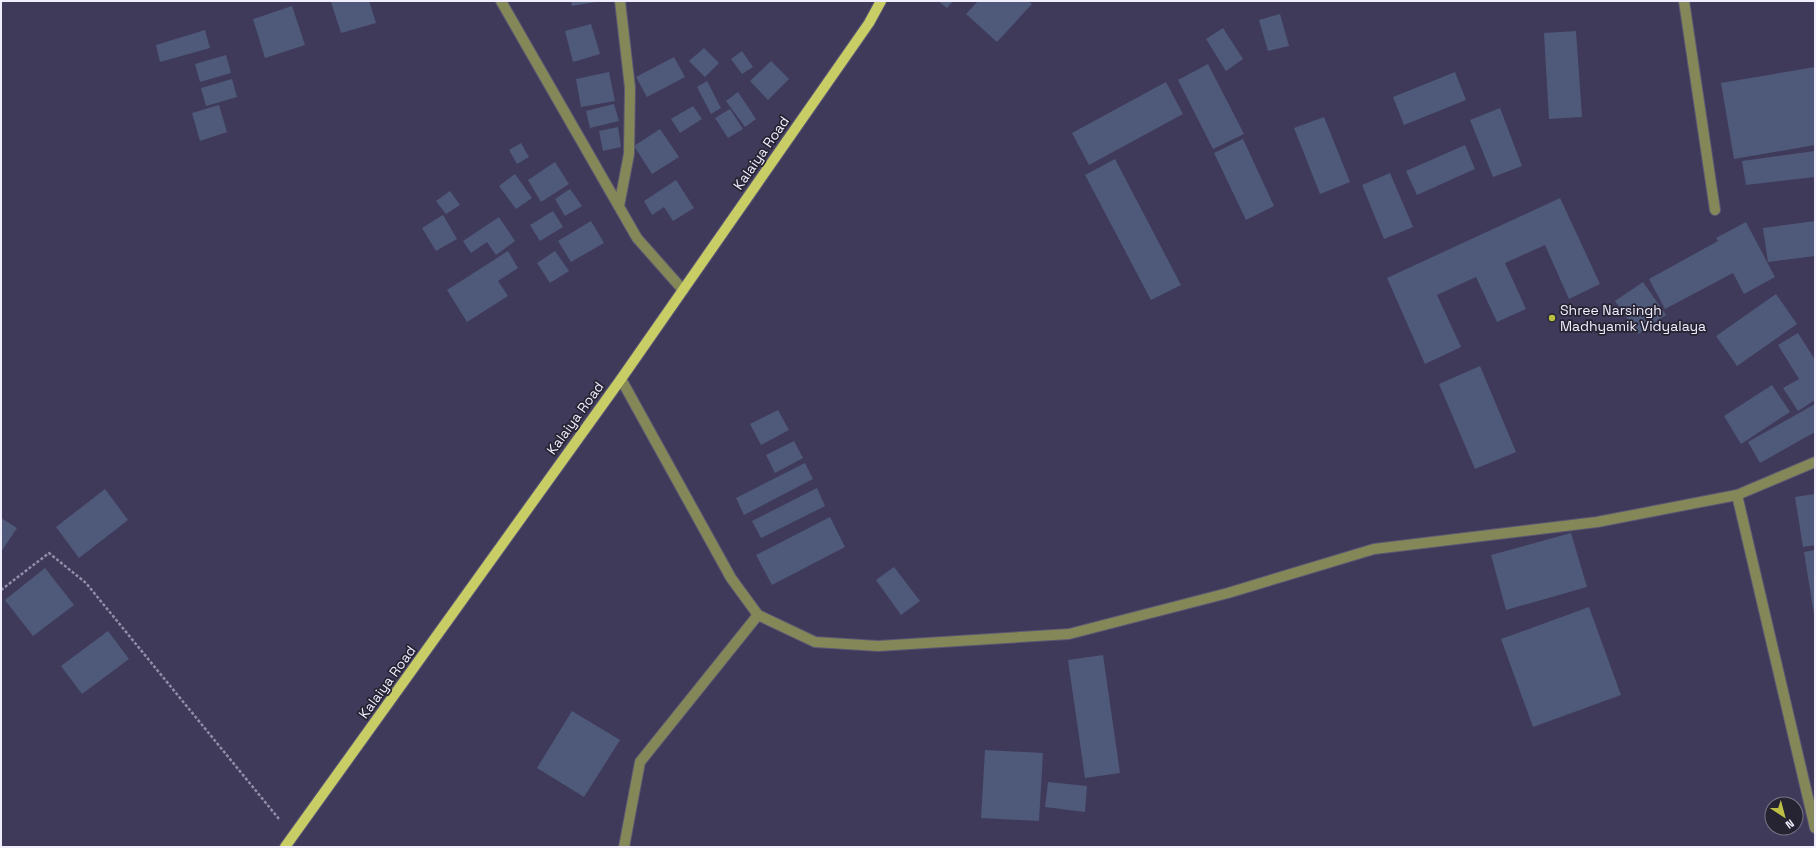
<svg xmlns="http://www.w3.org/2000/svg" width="1816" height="848" font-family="'Space Grotesk',sans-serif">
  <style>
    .building { fill: #4f597a }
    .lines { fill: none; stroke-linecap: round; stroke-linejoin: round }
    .minor-casing { stroke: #5b5774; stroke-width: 12 }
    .major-casing { stroke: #5b5774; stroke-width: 12 }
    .path { stroke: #918ea7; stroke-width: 2.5; stroke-dasharray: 3 2; stroke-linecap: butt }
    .minor { stroke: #848757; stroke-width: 10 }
    .major { stroke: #c9cd66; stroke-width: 10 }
    .poi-dot { fill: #bcbf44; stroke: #262332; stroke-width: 1.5 }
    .labels { text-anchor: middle; stroke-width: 3.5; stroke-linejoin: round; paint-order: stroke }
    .street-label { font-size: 14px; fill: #efedfe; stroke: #262332 }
    .poi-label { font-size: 14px; fill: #efedfe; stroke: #262332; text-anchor: start }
  </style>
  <rect width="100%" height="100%" fill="#3f3a5a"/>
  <g class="building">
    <path d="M335 1H369L376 23 341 33 331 2Z"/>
    <path d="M571 1H596V2L572 6Z"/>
    <path d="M938 1H953L947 8Z"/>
    <path d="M978 1H1028L1032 4 997 42 966 14Z"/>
    <path d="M292 6 305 45 265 58 253 19Z"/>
    <path d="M1280 14 1289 46 1268 51 1259 20Z"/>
    <path d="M591 24 600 54 573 62 565 31Z"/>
    <path d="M1223 28 1243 59 1226 71 1206 39Z"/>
    <path d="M205 30 210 48 160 62 156 45Z"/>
    <path d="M1576 31 1582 117 1549 119 1544 33Z"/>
    <path d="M704 48 719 63 705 77 689 61Z"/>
    <path d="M742 51 753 67 742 74 731 59Z"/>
    <path d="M226 55 231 73 200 82 195 64Z"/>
    <path d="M674 57 685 77 647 97 636 77Z"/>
    <path d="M771 61 789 79 768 100 750 81Z"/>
    <path d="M1208 64 1244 134 1213 149 1178 80Z"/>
    <path d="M1815 67V145L1734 159 1721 83Z"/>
    <path d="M609 72 615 101 581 107 576 79Z"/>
    <path d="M1455 72 1466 100 1404 125 1393 97Z"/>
    <path d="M232 79 237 97 206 106 201 88Z"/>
    <path d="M707 81 721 108 711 114 697 87Z"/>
    <path d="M1166 82 1183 114 1089 165 1072 133Z"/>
    <path d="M738 92 756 119 745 127 726 101Z"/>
    <path d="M614 104 619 121 590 128 586 111Z"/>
    <path d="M219 105 227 132 200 141 192 113Z"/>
    <path d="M693 106 702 119 680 133 671 119Z"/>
    <path d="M1500 108 1522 166 1493 177 1470 120Z"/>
    <path d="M730 109 743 129 728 138 715 118Z"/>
    <path d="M1324 117 1350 182 1320 194 1294 128Z"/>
    <path d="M618 127 621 147 603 151 599 131Z"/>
    <path d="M660 129 679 157 652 174 634 146Z"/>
    <path d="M1243 139 1274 206 1246 220 1214 153Z"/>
    <path d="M521 143 529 157 517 164 509 150Z"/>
    <path d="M1465 145 1475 169 1417 195 1406 171Z"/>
    <path d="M1815 151V177L1746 185 1742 161Z"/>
    <path d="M1115 159 1181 285 1151 300 1085 175Z"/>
    <path d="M555 162 569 184 541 202 528 180Z"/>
    <path d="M1390 173 1413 227 1384 239 1362 185Z"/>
    <path d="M515 174 532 198 516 209 499 186Z"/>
    <path d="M676 180 694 208 673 221 664 207 652 215 644 201Z"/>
    <path d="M570 189 582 206 565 216 555 199Z"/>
    <path d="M450 191 460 205 446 214 436 201Z"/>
    <path d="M1560 198 1600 284 1569 299 1545 245 1505 263 1526 309 1497 322 1476 277 1437 295 1461 347 1425 364 1387 278Z"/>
    <path d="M553 211 563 227 540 241 530 225Z"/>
    <path d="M443 215 457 239 436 251 422 228Z"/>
    <path d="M499 217 515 241 496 255 487 242 471 253 463 241Z"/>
    <path d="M591 221 604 243 571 262 558 241Z"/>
    <path d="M1815 221V256L1768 262 1763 228Z"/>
    <path d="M1746 222 1775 277 1744 294 1733 273 1665 309 1649 279 1718 241 1716 238Z"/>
    <path d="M508 251 518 268 498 281 508 296 467 322 447 290Z"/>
    <path d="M555 251 569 271 550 283 537 263Z"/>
    <path d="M1643 282 1666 315 1638 334 1615 301Z"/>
    <path d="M1776 294 1797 324 1737 366 1716 336Z"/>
    <path d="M1798 333 1815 360V400L1798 411 1783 388 1799 379 1778 345Z"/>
    <path d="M1480 366 1516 452 1475 469 1439 384Z"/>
    <path d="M1772 385 1790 412 1741 444 1724 416Z"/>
    <path d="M1815 404V432L1760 463 1748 442Z"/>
    <path d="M778 410 789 430 761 445 750 424Z"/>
    <path d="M794 441 803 458 775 473 766 455Z"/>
    <path d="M805 463 813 479 744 515 736 498Z"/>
    <path d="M817 488 825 506 761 538 752 521Z"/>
    <path d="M105 489 128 520 79 558 56 527Z"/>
    <path d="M1815 494V545L1803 547 1795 497Z"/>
    <path d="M830 517 845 547 772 585 756 555Z"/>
    <path d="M1 518 17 528 1 552Z"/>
    <path d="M1571 533 1587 587 1506 610 1491 555Z"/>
    <path d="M1815 550V614H1814L1804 552Z"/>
    <path d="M894 567 920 601 901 615 876 580Z"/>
    <path d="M45 568 74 605 33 636 5 600Z"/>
    <path d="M1589 607 1621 695 1533 727 1501 639Z"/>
    <path d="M108 631 129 659 82 694 61 666Z"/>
    <path d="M1103 655 1120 773 1085 778 1068 660Z"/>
    <path d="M572 711 620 740 584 797 537 768Z"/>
    <path d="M985 750 1043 753 1039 821 981 818Z"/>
    <path d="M1048 782 1087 786 1085 812 1045 807Z"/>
  </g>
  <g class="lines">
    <g class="minor-casing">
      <g id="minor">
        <path d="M501 1 637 238 683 290"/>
        <path d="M1684 1 1715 210"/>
        <path d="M619 206 629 154 630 88 620 1"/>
        <path d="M621 379 731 578 758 615 815 642 878 646 1069 634 1228 593 1374 549 1597 522 1737 495 1815 462"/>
        <path d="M1737 495 1815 828"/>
        <path d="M624 847 640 762 758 615"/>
      </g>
    </g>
    <g class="major-casing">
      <path id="major" d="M285 847 621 379 869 23 881 1"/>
    </g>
    <path class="path" d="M1 590 49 553 86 583 279 819"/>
    <use href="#minor" class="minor"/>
    <use href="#major" class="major"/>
  </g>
  <circle class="poi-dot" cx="1552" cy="318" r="4"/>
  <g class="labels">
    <g class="street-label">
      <text transform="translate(761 153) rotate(-55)" y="5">Kalaiya Road</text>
      <text transform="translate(575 418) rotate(-54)" y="5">Kalaiya Road</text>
      <text transform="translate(387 682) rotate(-54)" y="5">Kalaiya Road</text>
    </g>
    <g class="poi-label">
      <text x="1560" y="315">Shree Narsingh<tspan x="1560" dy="16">Madhyamik Vidyalaya</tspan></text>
    </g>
  </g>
  <rect width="1816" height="848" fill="none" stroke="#efedfe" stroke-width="4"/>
  <g transform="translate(1784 816) rotate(144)"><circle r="19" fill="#262332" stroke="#767484"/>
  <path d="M0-3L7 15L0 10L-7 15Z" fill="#bcbf44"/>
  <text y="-6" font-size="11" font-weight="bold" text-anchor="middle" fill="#efedfe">N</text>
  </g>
</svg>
